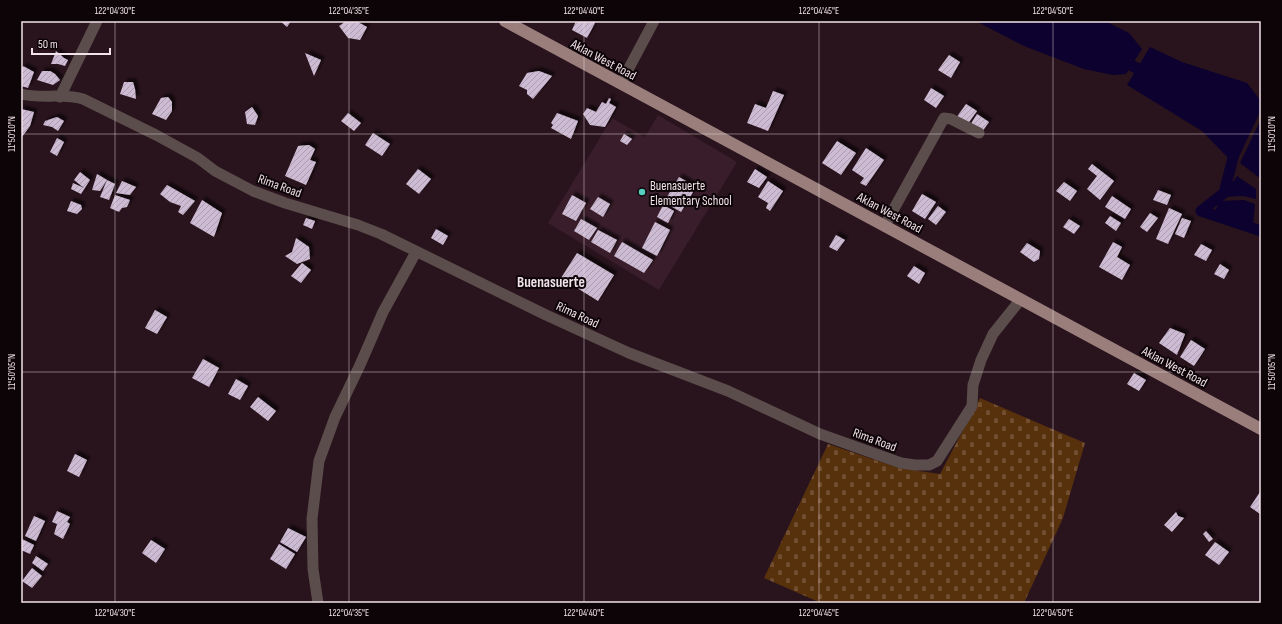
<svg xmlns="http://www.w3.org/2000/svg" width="1282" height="624" font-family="'Sofia Sans Condensed',sans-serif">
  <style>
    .built { fill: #391d2a }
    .cemetery { fill: url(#cemetery-stones) }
    .water { fill: #0c012f }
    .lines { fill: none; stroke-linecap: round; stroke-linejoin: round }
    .canal { stroke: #0c012f; stroke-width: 11 }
    .building { fill: url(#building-hatch); filter: url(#shadow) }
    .minor { stroke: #5a4d4b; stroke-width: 11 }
    .primary { stroke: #997e7b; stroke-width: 12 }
    .ticks { fill: none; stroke: #f2e2e9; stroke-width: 1; stroke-opacity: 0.45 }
    .poi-dot { fill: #59cebf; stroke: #0c0407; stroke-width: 1.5 }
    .labels { text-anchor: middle; stroke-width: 4; stroke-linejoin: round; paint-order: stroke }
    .street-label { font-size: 13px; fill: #f2e2e9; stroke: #0c0407 }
    .poi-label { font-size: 13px; fill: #f2e2e9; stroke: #0c0407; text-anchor: start }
    .quarter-label { font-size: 15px; font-weight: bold; fill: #f2e2e9; stroke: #0c0407 }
    .neatline { fill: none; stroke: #f2e2e9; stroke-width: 1.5 }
    .ticks-label { font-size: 10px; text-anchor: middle; fill: #f2e2e9 }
  </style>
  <defs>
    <pattern id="cemetery-stones" width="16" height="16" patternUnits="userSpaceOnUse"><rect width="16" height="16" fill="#57300c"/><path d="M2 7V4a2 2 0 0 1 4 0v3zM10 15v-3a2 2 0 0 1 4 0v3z" fill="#704e2f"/></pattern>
    <pattern id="building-hatch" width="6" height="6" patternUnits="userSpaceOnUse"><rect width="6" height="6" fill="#cdbbd3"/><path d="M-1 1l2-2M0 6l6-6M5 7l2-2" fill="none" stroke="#ac9db0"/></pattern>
    <filter id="shadow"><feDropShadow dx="3.5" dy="-3.5" stdDeviation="1" flood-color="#0009"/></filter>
  </defs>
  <rect width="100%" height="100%" fill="#29131d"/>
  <path class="built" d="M658 115 737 162 659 290 548 223 612 118 645 137Z"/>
  <path class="cemetery" d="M980 398 1085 443 1063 518 1024 603H821L764 578 828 444 899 468 940 474Z"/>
  <g class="water">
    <path d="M976 21H1105L1129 33 1142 49 1126 74 1113 75 1084 69 1024 46Z"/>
    <path d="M1150 47 1182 62 1247 83 1261 101V110L1235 165 1202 131 1127 85Z"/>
    <path d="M1261 119V179L1240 163Z"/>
    <path d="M1237 176 1256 189V199L1243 196 1222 197Z"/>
    <path d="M1244 200 1255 204 1253 225 1214 212 1220 201Z"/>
  </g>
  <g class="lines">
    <g class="canal">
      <path d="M1119 59 1150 75"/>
      <path d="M1233 148 1235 150 1224 193 1201 211 1261 231"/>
    </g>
  </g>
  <g class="building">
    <path d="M280 21H291L287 27Z"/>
    <path d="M346 21H356L367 27 360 40 348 38 339 26Z"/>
    <path d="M576 21H596L587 38 572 30Z"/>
    <path d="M56 51 64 58 68 60 65 66 58 64H51Z"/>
    <path d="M305 53 321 60 314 76Z"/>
    <path d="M949 55 960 62 951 78 938 70Z"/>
    <path d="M23 66 34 72 28 88 21 86V70Z"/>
    <path d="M42 71H50L55 74 60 80 53 85 37 80Z"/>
    <path d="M539 71 552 76 533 99 527 94V90L519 86 527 73Z"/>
    <path d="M124 82H133L135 89 136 99 120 94Z"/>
    <path d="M931 88 944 96 936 108 924 100Z"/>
    <path d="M773 91 784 95 768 131 747 123 755 104 766 108Z"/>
    <path d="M168 97 172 102V111L166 120 152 114 161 98Z"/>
    <path d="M609 98 611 99 609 103 616 107 605 127 590 125 583 114 587 108 596 112 602 102 606 104Z"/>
    <path d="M966 104 977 111 967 125 956 118Z"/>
    <path d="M252 107 258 116 255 125 247 124 245 112Z"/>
    <path d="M21 109 34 112 30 126 22 137H21Z"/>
    <path d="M348 113 361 123 354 131 341 121Z"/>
    <path d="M557 113 578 121 571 139 551 128 553 125 551 123Z"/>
    <path d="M977 114 989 122 982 132 970 125Z"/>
    <path d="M57 117 64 121 58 131 52 127 43 125 45 121Z"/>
    <path d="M373 133 390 144 382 156 365 145Z"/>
    <path d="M624 134 632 139 627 145 620 141Z"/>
    <path d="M57 138 64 142 57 156 50 152Z"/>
    <path d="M837 141 856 153 841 175 822 163Z"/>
    <path d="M309 145 315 149 310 160 316 162 306 185 285 176 298 146Z"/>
    <path d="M866 148 884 160 866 186 860 183 864 178 852 170Z"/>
    <path d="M1092 164 1114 181 1100 200 1087 189 1097 176 1088 169Z"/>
    <path d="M418 169 431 179 419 194 406 184Z"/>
    <path d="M755 169 767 177 759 188 747 182Z"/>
    <path d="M80 172 90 180 81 194 71 189 73 183 84 188 74 180Z"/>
    <path d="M97 174 107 180 100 191 92 190Z"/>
    <path d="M679 177 696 187 681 212 664 202Z"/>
    <path d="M107 180 115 184 109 200 100 197Z"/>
    <path d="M122 181 136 187 130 195 116 193Z"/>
    <path d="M768 181 783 191 770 211 766 208 768 203 758 197Z"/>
    <path d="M1064 182 1077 191 1070 201 1056 191Z"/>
    <path d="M167 185 195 201 183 215 178 212 181 206 170 202 160 194Z"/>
    <path d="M1158 190 1171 195 1167 205 1153 200Z"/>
    <path d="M922 194 936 202 925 219 912 211Z"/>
    <path d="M115 195 130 200 127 207 122 208 119 212 110 208Z"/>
    <path d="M572 195 586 203 576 221 562 214Z"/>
    <path d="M1112 196 1131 209 1125 219 1105 207Z"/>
    <path d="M598 197 610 204 603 217 590 209Z"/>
    <path d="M202 200 222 213 214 237 190 223Z"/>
    <path d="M71 201 81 205 82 209 77 214 67 211Z"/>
    <path d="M663 205 674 211 668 223 657 217Z"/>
    <path d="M938 206 946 212 936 225 928 219Z"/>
    <path d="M1169 208 1182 214 1168 244 1156 239Z"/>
    <path d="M1150 213 1158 218 1147 232 1140 227Z"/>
    <path d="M1110 216 1121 223 1116 231 1105 223Z"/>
    <path d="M306 218 315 221 312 229 303 225Z"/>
    <path d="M1182 218 1191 221 1184 238 1175 234Z"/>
    <path d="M581 219 597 228 589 240 574 231Z"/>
    <path d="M1069 219 1080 226 1074 234 1063 227Z"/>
    <path d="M655 222 670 230 657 256 642 248Z"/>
    <path d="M436 229 448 236 443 245 431 238Z"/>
    <path d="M598 230 617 240 610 253 591 242Z"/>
    <path d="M836 235 845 240 837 251 829 247Z"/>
    <path d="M296 238 309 247 310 259 297 264 285 256 292 252Z"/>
    <path d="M622 242 653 260 644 273 614 256Z"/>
    <path d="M1113 242 1122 247 1117 257 1130 265 1122 280 1099 267Z"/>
    <path d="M1027 243 1040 251 1039 259 1034 262 1020 252Z"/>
    <path d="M1201 244 1212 250 1206 261 1194 255Z"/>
    <path d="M577 253 614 275 598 301 561 278Z"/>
    <path d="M302 263 311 270 301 283 291 276Z"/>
    <path d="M1220 264 1229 270 1224 279 1214 274Z"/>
    <path d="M914 266 925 273 919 284 907 276Z"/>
    <path d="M155 310 167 317 157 334 145 328Z"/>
    <path d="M1170 328 1185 334 1177 355 1159 343Z"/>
    <path d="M1191 340 1205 349 1194 366 1180 357Z"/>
    <path d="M203 359 219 368 209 387 192 378Z"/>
    <path d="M1134 373 1146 380 1139 391 1127 384Z"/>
    <path d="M236 379 248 386 240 400 228 394Z"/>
    <path d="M258 397 276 411 268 421 250 407Z"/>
    <path d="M75 454 87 460 79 477 67 471Z"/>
    <path d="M1260 492 1261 512 1260 514 1250 507Z"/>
    <path d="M57 511 70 517 67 522 70 524 63 539 54 534 57 524 52 522Z"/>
    <path d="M1176 512 1178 516 1184 518 1172 532 1164 525Z"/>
    <path d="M34 516 45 521 36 541 25 536Z"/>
    <path d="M288 528 306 537 297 552 280 542Z"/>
    <path d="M1206 531 1213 539 1209 542 1203 534Z"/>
    <path d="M22 539 34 545 30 554 21 550Z"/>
    <path d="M151 540 165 549 156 563 142 553Z"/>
    <path d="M1215 542 1229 552 1219 565 1205 555Z"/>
    <path d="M279 544 295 554 286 569 270 559Z"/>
    <path d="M36 556 48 564 43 571 32 563Z"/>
    <path d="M32 568 42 576 32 588 22 581Z"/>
  </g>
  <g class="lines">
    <g class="minor">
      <path d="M621 83 654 21"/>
      <path d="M21 94C41 99 63 93 83 99L156 135 198 158 215 171 253 191 285 203 358 225 381 234 546 315 629 353 728 391 820 434 901 463 915 465H929L937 461 972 406 973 385 981 360 993 334 1021 299"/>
      <path d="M60 97 97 21"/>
      <path d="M885 225 944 118 951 119 979 133"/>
      <path d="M318 603 313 569 312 519 319 461 335 417 360 365 383 312 416 252"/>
    </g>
    <path class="primary" d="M505 21 1261 429"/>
  </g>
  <path class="ticks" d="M115 21V603M349 21V603M584 21V603M819 21V603M1053 21V603M21 134H1261M21 372H1261"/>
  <circle class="poi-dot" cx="642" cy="192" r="4"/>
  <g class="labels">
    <g class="street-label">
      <text transform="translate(604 59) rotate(28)" y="5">Aklan West Road</text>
      <text transform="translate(280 185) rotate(20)" y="5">Rima Road</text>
      <text transform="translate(890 212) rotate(28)" y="5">Aklan West Road</text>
      <text transform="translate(578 314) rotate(25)" y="5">Rima Road</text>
      <text transform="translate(1175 366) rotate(28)" y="5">Aklan West Road</text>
      <text transform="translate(875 439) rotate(20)" y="5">Rima Road</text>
    </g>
    <g class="poi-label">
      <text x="650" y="190">Buenasuerte<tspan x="650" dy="15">Elementary School</tspan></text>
    </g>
    <g class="quarter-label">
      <text x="551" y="287">Buenasuerte</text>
    </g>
  </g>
  <rect width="1282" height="624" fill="none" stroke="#0c0407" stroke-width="44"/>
  <path d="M32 48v6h78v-6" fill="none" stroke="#f2e2e9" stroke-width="2"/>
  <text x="38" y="48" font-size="12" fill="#f2e2e9" stroke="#0c0407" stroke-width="3" paint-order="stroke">50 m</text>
  <rect x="22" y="22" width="1238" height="580" class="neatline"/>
  <g class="ticks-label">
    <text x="115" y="14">122°04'30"E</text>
    <text x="349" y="14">122°04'35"E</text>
    <text x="584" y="14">122°04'40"E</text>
    <text x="819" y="14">122°04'45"E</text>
    <text x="1053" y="14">122°04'50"E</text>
    <text transform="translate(11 134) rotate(-90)" y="4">11°50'10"N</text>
    <text transform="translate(1271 134) rotate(-90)" y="4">11°50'10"N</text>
    <text transform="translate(11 372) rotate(-90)" y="4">11°50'05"N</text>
    <text transform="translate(1271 372) rotate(-90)" y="4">11°50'05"N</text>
    <text x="115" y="616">122°04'30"E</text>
    <text x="349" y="616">122°04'35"E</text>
    <text x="584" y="616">122°04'40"E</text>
    <text x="819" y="616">122°04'45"E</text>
    <text x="1053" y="616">122°04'50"E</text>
  </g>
</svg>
